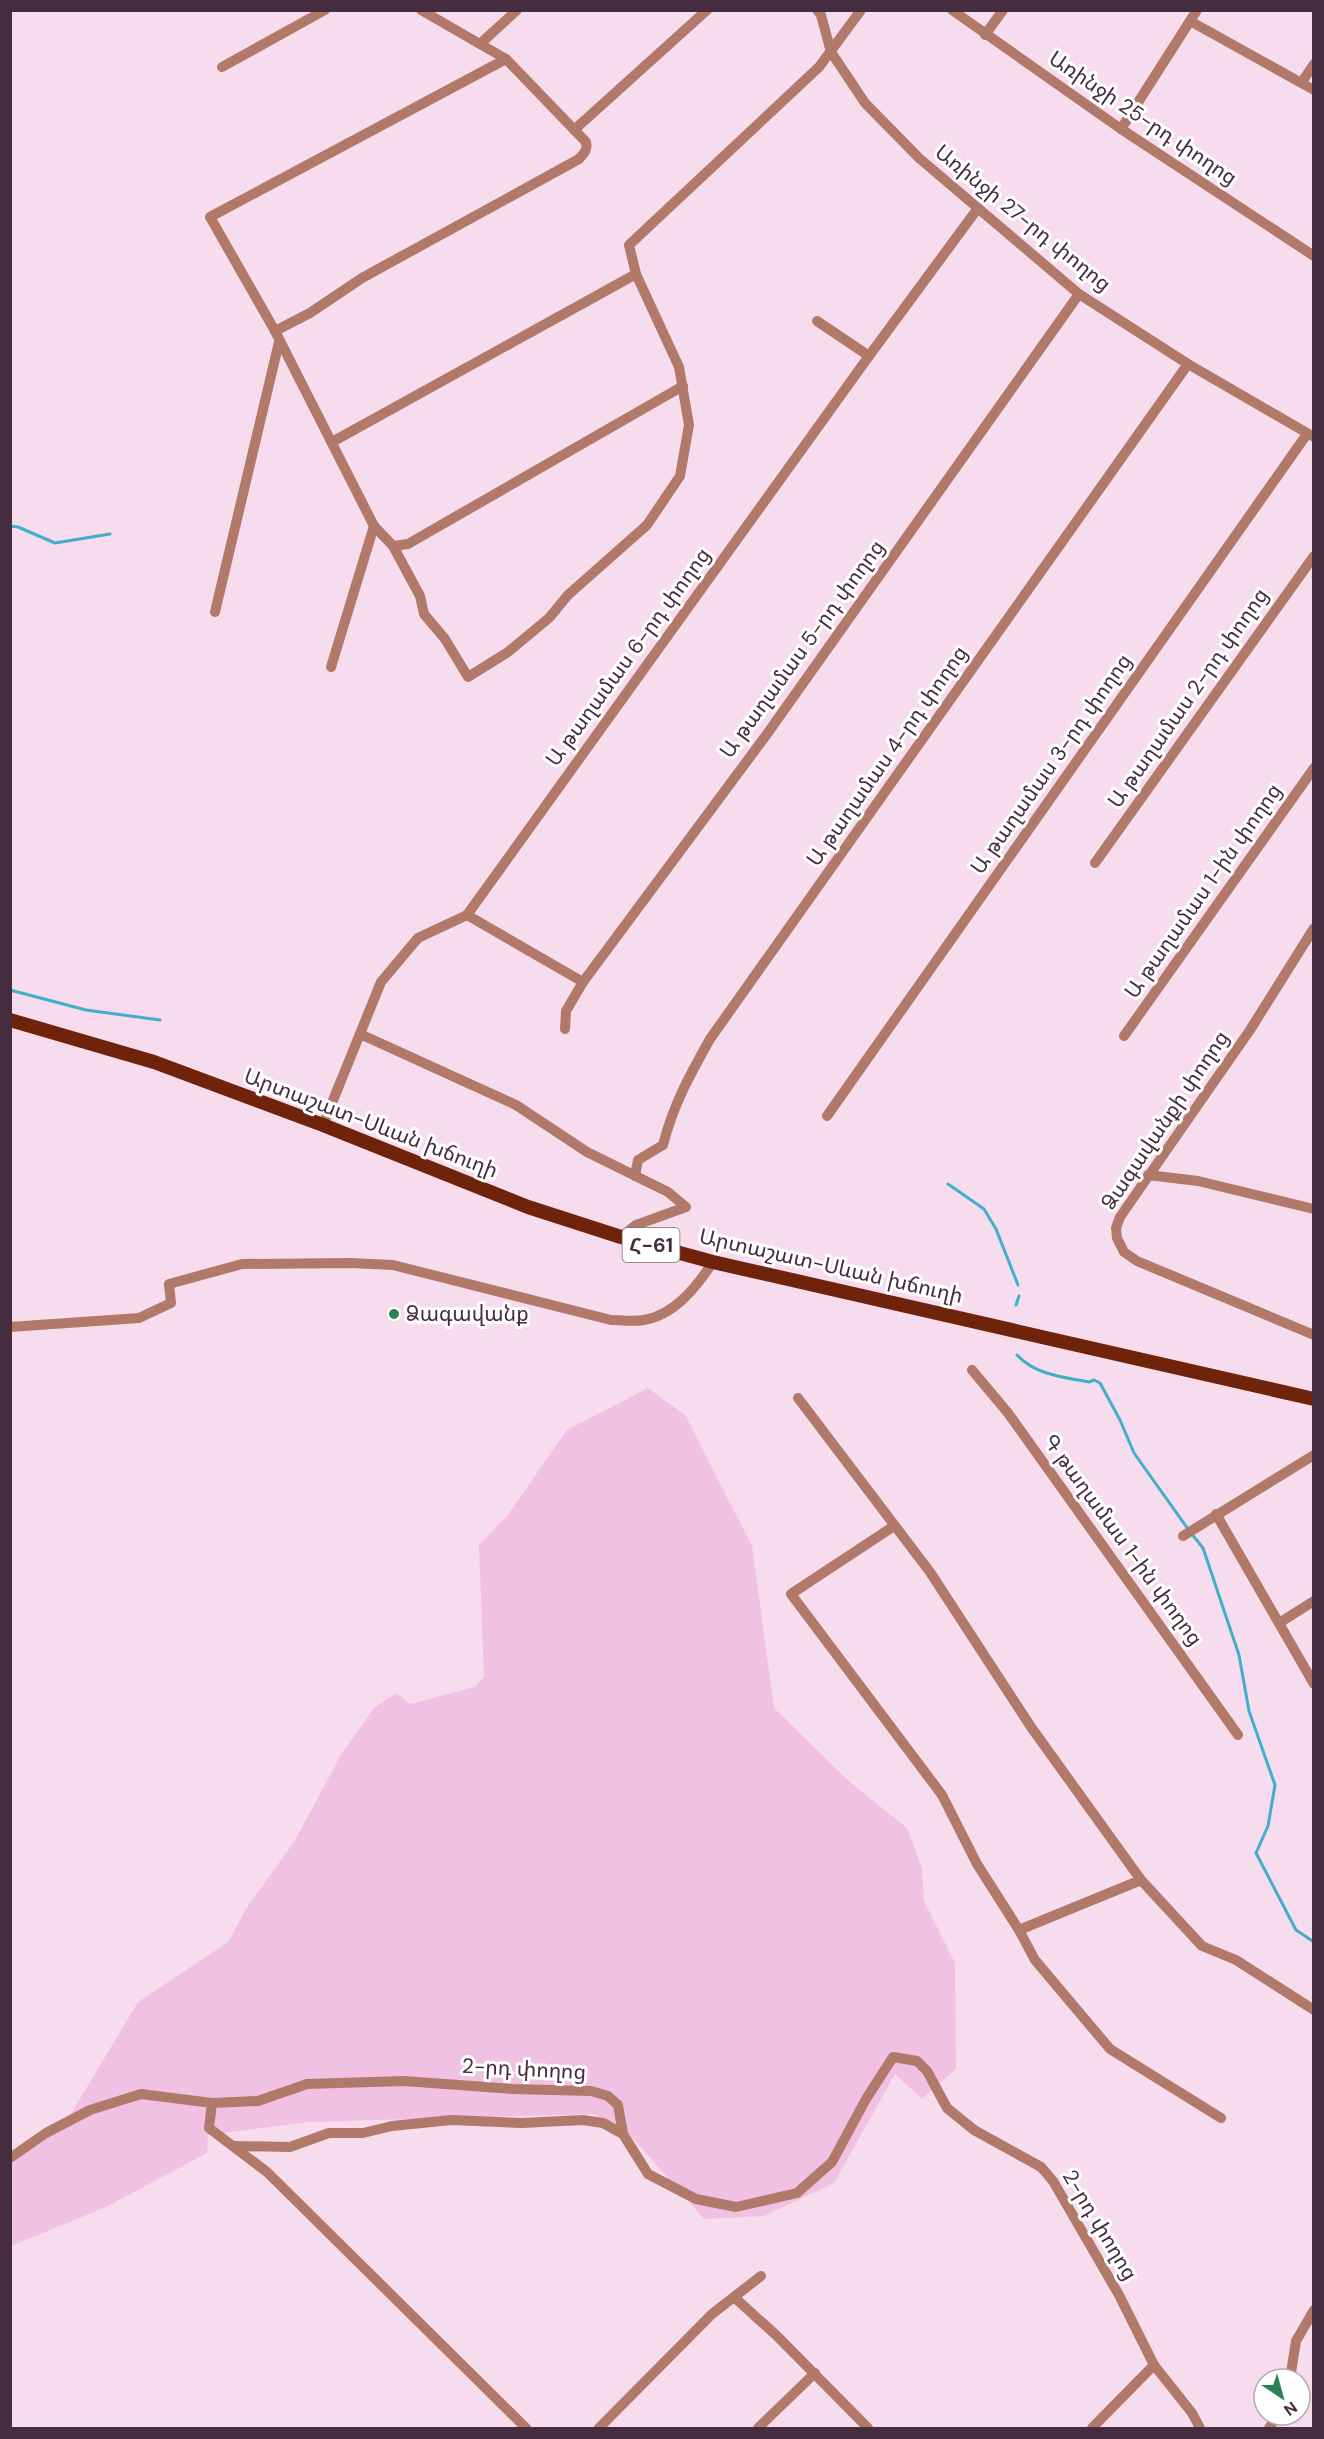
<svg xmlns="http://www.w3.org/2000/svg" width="1324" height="2439" font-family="'DM Sans','Noto Sans Armenian',sans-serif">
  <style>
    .green { fill: #f1c1e3 }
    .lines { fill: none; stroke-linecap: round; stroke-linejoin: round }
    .stream { stroke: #41afca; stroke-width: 3 }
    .minor { stroke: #b17969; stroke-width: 10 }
    .major { stroke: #6f230b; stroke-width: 14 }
    .poi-dot { fill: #2c8255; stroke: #fff; stroke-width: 2 }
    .labels { text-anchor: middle; stroke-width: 6; stroke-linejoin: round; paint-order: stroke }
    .shield { fill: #fff; stroke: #7e6b79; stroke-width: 1.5 }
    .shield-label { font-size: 20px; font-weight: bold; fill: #462c3f }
    .street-label { font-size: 21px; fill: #462c3f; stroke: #fff }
    .poi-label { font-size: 21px; fill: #462c3f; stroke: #fff; text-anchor: start }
  </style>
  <rect width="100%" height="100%" fill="#f7dcee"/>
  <path class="green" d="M648 1388 685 1415 752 1546 774 1708 851 1783 907 1828 922 1868 924 1901 955 1963 956 2069 922 2099 895 2074 834 2183 764 2216 704 2219 624 2128 594 2114 309 2122 208 2135 207 2153 106 2207 11 2246 10 2163 66 2122 138 2002 228 1942 246 1909 294 1842 342 1753 374 1708 396 1693 410 1704 475 1687 484 1677 479 1545 507 1516 567 1430Z"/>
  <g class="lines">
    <g class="stream">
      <path d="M10 526 18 527 55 543 110 534"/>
      <path d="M10 990 86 1010 160 1020"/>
      <path d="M948 1184 984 1209 996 1229 1018 1285"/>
      <path d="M1016 1305 1019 1296"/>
      <path d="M1017 1355C1036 1375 1063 1377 1089 1382L1094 1380 1100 1383 1120 1420 1134 1453 1188 1529"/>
      <path d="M1191 1533 1203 1548 1239 1655 1249 1711 1275 1785 1268 1826 1256 1853 1296 1930 1314 1942"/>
    </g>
    <g class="minor">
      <path d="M817 10 821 15 831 52 865 103 919 158 1079 294 1188 364 1314 437"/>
      <path d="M952 10 1121 129 1314 256"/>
      <path d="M1190 21 1314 90"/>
      <path d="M985 35 1003 10"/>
      <path d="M481 43 517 10"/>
      <path d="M506 59 210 217 275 331 374 526 393 546 420 596 424 614 445 639 468 677 508 652 549 618 568 595 647 525 680 476 689 425 679 367 636 274 629 245 819 67 861 10"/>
      <path d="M222 67 325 10"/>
      <path d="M1302 82 1314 64"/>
      <path d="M1121 129 1197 10"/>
      <path d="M574 130 707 10"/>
      <path d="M817 321 869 356"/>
      <path d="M275 331 310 313 362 278 579 159C584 153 588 150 586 142L506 59 421 10"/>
      <path d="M332 442 636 274"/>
      <path d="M393 546 408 544 683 386"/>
      <path d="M215 612 279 342"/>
      <path d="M331 667 374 526"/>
      <path d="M1095 863 1314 556"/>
      <path d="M467 915 583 982"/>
      <path d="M1314 928 1250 1030 1120 1217 1116 1228 1117 1238 1124 1252 1137 1261 1314 1335"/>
      <path d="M565 1029 566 1011 583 982 767 734 1079 294"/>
      <path d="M360 1034 516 1105 587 1152 668 1192 686 1207 636 1225 621 1237"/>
      <path d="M1124 1036 1314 768"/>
      <path d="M827 1116 1307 434"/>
      <path d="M323 1125 381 982 418 938 467 915 869 356 978 208"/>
      <path d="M1148 1175 1198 1181 1314 1209"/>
      <path d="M635 1176 638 1160 663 1145C673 1105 690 1075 710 1039L1188 364"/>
      <path d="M10 1327 139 1318 171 1303 169 1284 242 1264 350 1263 393 1265 611 1320C622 1320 633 1322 644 1320 675 1315 697 1286 713 1262"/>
      <path d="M972 1370 1008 1413 1238 1735"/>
      <path d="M798 1398 930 1572 1031 1727 1141 1880 1202 1946 1236 1960 1314 2010"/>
      <path d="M1216 1514 1314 1684"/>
      <path d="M894 1526 791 1594 942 1795 977 1864 1019 1930 1035 1960 1110 2049 1221 2118"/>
      <path d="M1183 1536 1314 1455"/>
      <path d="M1279 1623 1314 1601"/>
      <path d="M1019 1930 1141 1880"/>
      <path d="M212 2103 209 2128 267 2172 526 2428"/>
      <path d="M233 2146 290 2147 329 2133H363L392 2126 451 2120 522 2123 583 2120 603 2123 623 2134"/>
      <path d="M10 2158 46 2133 90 2110 141 2094 212 2103 258 2101 307 2084 404 2081 512 2089 591 2091 608 2096 618 2105 623 2134 648 2174 696 2199 736 2207 797 2193 832 2162 866 2099 893 2057 917 2061 927 2071 947 2108 974 2130 1041 2167 1053 2181 1119 2295 1154 2365 1192 2413 1200 2428"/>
      <path d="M734 2297 776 2335 868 2428"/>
      <path d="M1290 2379 1296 2341 1314 2310"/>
      <path d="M599 2428 712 2314 761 2276"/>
      <path d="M758 2428 815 2373"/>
      <path d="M1092 2428 1154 2365"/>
      <path d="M1269 2428 1278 2415"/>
    </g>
    <path class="major" d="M10 1020 154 1062 323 1125 528 1207 621 1237 713 1262 1314 1399"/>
  </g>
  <circle class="poi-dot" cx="394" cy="1314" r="6"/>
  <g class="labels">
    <rect class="shield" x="622.5" y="1228" width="57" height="34" rx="4.5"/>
    <g class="shield-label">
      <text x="651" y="1252">Հ-61</text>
    </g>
    <g class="street-label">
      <text transform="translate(1143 118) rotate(34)" y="7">Առինջի 25-րդ փողոց</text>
      <text transform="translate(1023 218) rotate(39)" y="7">Առինջի 27-րդ փողոց</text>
      <text transform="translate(802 649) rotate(-54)" y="7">Ա թաղամաս 5-րդ փողոց</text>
      <text transform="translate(628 657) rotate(-54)" y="7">Ա թաղամաս 6-րդ փողոց</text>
      <text transform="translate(1188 698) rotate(-55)" y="7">Ա թաղամաս 2-րդ փողոց</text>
      <text transform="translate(887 756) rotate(-55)" y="7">Ա թաղամաս 4-րդ փողոց</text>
      <text transform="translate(1051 764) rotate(-55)" y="7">Ա թաղամաս 3-րդ փողոց</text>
      <text transform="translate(1203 891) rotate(-55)" y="7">Ա թաղամաս 1-ին փողոց</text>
      <text transform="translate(1165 1120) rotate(-56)" y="7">Ձագավանքի փողոց</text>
      <text transform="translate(371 1123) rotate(21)" y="7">Արտաշատ-Սևան խճուղի</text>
      <text transform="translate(831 1266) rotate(13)" y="7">Արտաշատ-Սևան խճուղի</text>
      <text transform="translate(1123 1540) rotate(54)" y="7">Գ թաղամաս 1-ին փողոց</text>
      <text transform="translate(524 2069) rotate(3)" y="7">2-րդ փողոց</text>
      <text transform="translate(1100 2225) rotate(59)" y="7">2-րդ փողոց</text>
    </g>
    <g class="poi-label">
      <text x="406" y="1321">Ձագավանք</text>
    </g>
  </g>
  <rect width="1324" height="2439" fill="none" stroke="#462c3f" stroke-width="24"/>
  <g transform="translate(1282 2397) rotate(144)"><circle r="28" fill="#ffffff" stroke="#b5abb2" stroke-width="1.5"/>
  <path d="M0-4.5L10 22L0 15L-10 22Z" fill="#2c8255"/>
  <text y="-9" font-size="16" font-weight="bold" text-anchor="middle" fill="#462c3f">N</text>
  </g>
</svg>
